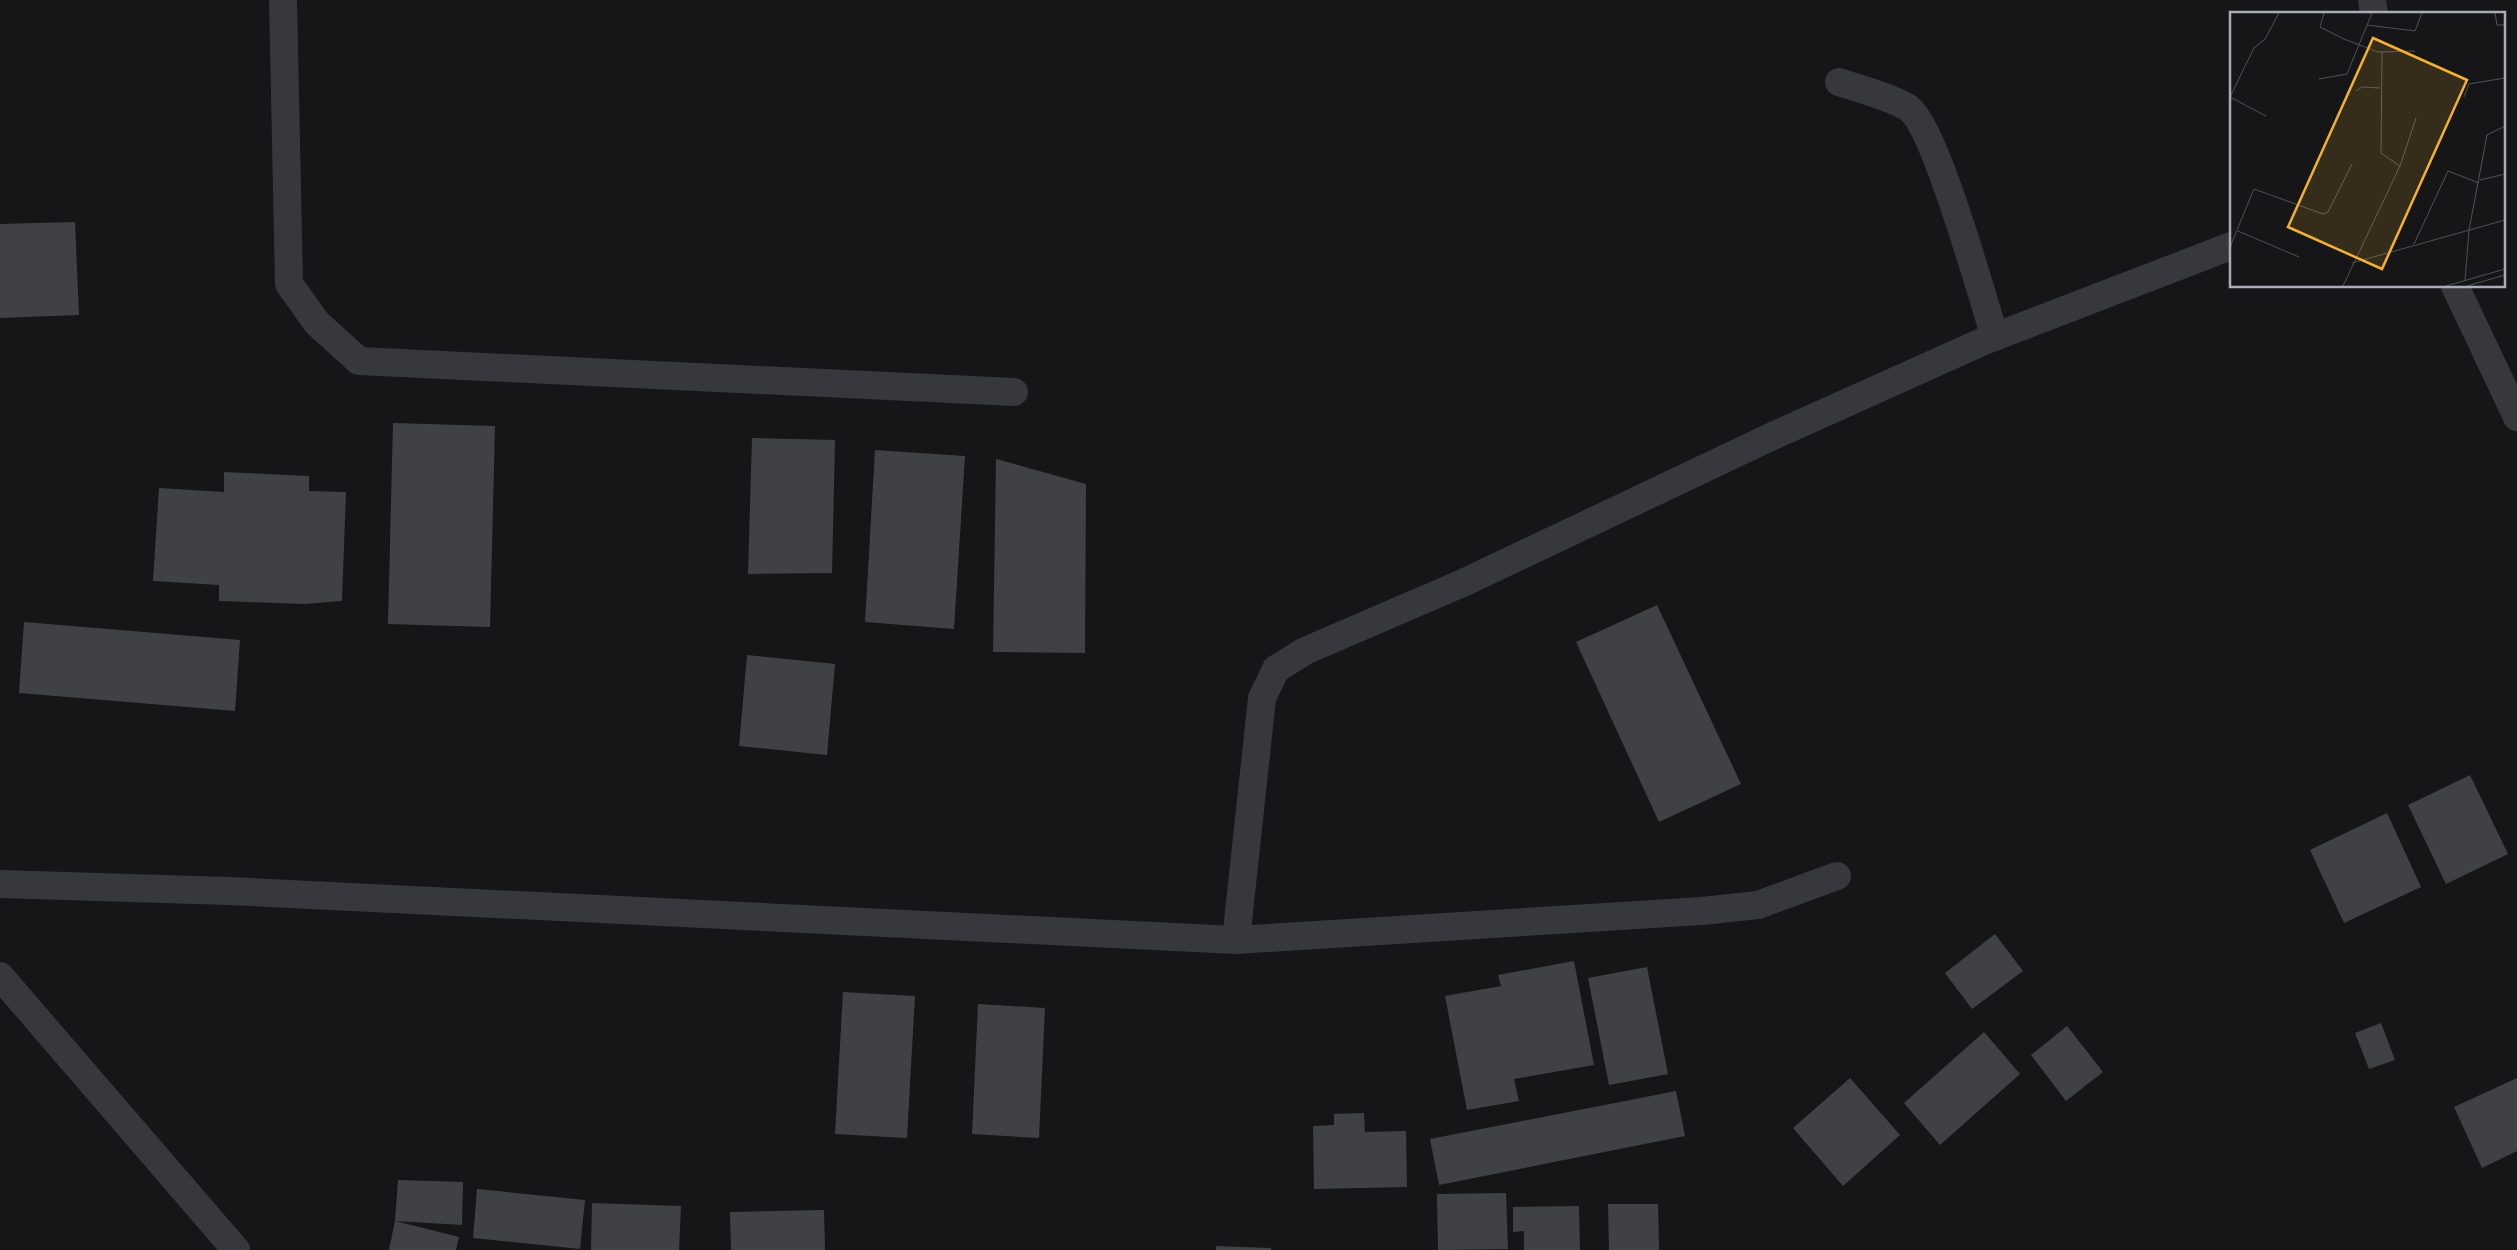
<svg xmlns="http://www.w3.org/2000/svg" width="2517" height="1250" font-family="Mulish,sans-serif">
  <style>
    .building { fill: #404145 }
    .lines { fill: none; stroke-linecap: round; stroke-linejoin: round }
    .street { stroke: #37383d; stroke-width: 28 }
    .inset-road { fill: none; stroke: #505258; stroke-width: 1 }
    .view { fill: #f2b134; fill-opacity: 0.15; stroke: #f2b134; stroke-width: 2.5 }
    .inset-edge { fill: none; stroke: #a8adb8; stroke-width: 2.5 }
  </style>
  <rect width="100%" height="100%" fill="#161618"/>
  <g class="building">
    <path d="M75 222 79 315 0 318V224Z"/>
    <path d="M393 423 495 426 490 627 388 624Z"/>
    <path d="M752 438 835 440 832 573 748 574Z"/>
    <path d="M875 450 965 456 954 629 865 622Z"/>
    <path d="M996 459 1086 484 1085 653 993 652Z"/>
    <path d="M224 472 309 476V491L346 492 342 601 305 604 219 601V585L153 581 159 488 224 492Z"/>
    <path d="M1657 605 1741 784 1659 822 1576 642Z"/>
    <path d="M24 622 240 640 235 711 19 693Z"/>
    <path d="M747 655 835 664 827 755 739 746Z"/>
    <path d="M2470 775 2508 854 2446 884 2408 805Z"/>
    <path d="M2387 813 2421 887 2344 923 2310 850Z"/>
    <path d="M1995 934 2023 971 1972 1009 1945 973Z"/>
    <path d="M1574 961 1594 1065 1514 1079 1519 1101 1467 1110 1445 996 1501 986 1498 975Z"/>
    <path d="M1647 967 1668 1074 1609 1085 1588 978Z"/>
    <path d="M843 992 915 996 907 1138 835 1134Z"/>
    <path d="M978 1004 1045 1008 1039 1138 972 1134Z"/>
    <path d="M2381 1023 2395 1060 2369 1069 2355 1033Z"/>
    <path d="M2067 1026 2103 1072 2066 1101 2031 1055Z"/>
    <path d="M1984 1032 2020 1074 1940 1145 1904 1103Z"/>
    <path d="M1850 1078 1900 1135 1843 1186 1793 1128Z"/>
    <path d="M2517 1078V1151L2482 1168 2454 1107Z"/>
    <path d="M1676 1091 1685 1136 1439 1185 1430 1139Z"/>
    <path d="M1364 1113 1365 1132 1406 1131 1407 1187 1314 1189 1313 1126 1334 1125V1114Z"/>
    <path d="M398 1180 463 1182 462 1225 395 1221Z"/>
    <path d="M477 1189 585 1200 580 1249 473 1238Z"/>
    <path d="M1506 1193 1508 1249 1438 1250 1437 1194Z"/>
    <path d="M592 1203 681 1206 679 1250H591Z"/>
    <path d="M1608 1204H1658L1659 1250H1609Z"/>
    <path d="M1579 1206 1580 1250H1524V1231L1513 1232V1207Z"/>
    <path d="M824 1210 825 1250H731L730 1212Z"/>
    <path d="M395 1221 459 1237 456 1250H389Z"/>
    <path d="M1216 1246 1271 1248V1250H1216Z"/>
  </g>
  <g class="lines">
    <g class="street">
      <path d="M283 0 289 284 317 323 359 361 1014 392"/>
      <path d="M2372 0 2374 14"/>
      <path d="M1839 82C1860 89 1888 96 1907 107 1935 124 1982 297 1995 337"/>
      <path d="M2455 286 2517 417"/>
      <path d="M0 884 229 891 1236 940 1702 911 1758 905 1837 876"/>
      <path d="M1236 940 1262 698 1276 669 1305 651 1465 582 1775 435 1984 341 2231 246"/>
      <path d="M0 976 236 1250"/>
    </g>
  </g>
  <g transform="translate(2230 12)">
    <rect width="275" height="275" fill="#161618"/>
    <path class="inset-road" d="M94 1 90 15 114 27 148 40 185 39M265 1 267 13H275M137 13 185 19 192 1M152 40 151 141 170 154M89 67 117 62 142 1M126 79 132 75 150 76M0 85 24 36 35 27 49 1M0 85 36 104M234 85 239 72 275 66M250 168 275 162M8 219 69 245M184 232 218 159 249 171M0 235 24 177 93 202 98 200 122 152M122 251 275 208M235 269 239 218 257 123 275 114M113 274 170 154 186 106M216 274 275 257M237 274 275 263"/>
    <path class="view" d="M143 26 237 68 152 257 58 215Z"/>
    <rect width="275" height="275" class="inset-edge"/>
  </g>
</svg>
